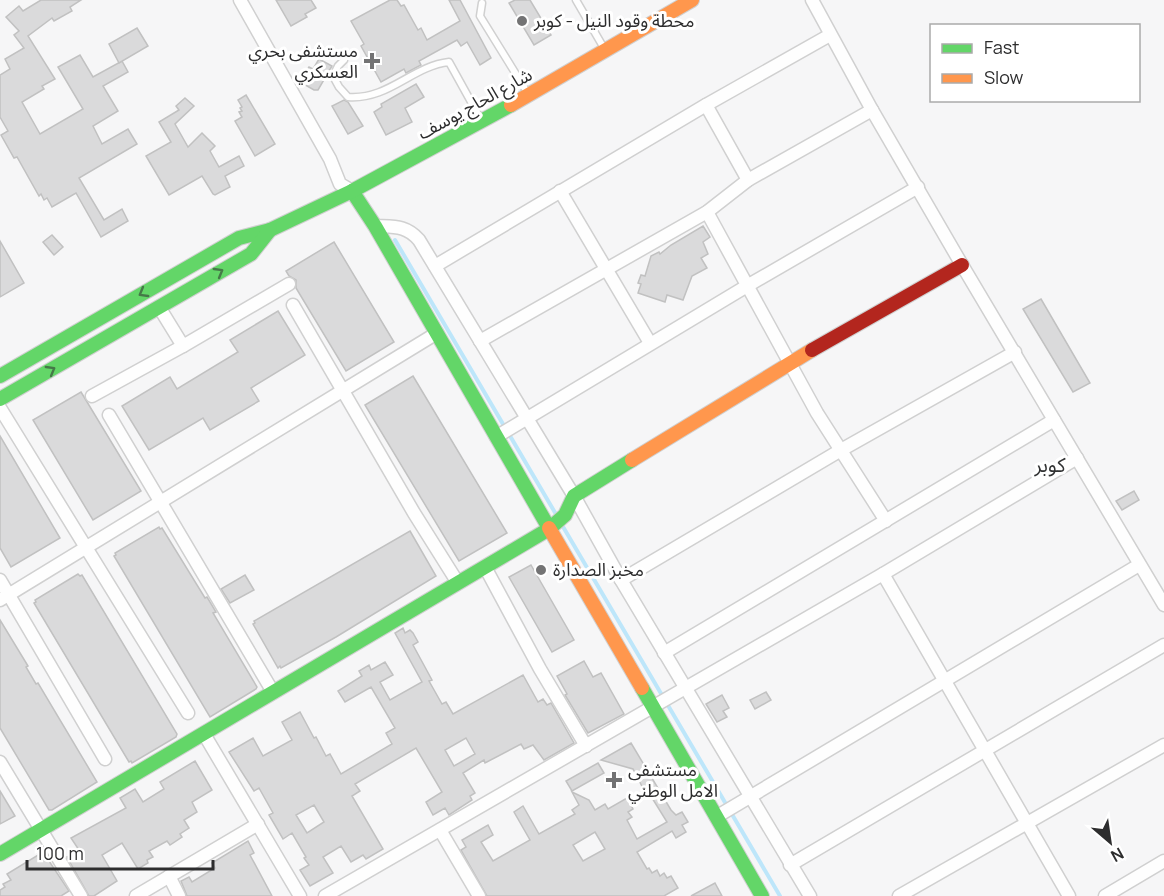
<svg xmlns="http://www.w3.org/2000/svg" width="1164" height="896" font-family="Manrope,'Noto Sans Arabic',sans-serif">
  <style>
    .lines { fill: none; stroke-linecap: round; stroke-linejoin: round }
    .stream { stroke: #bde6fa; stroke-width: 4 }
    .building { fill: #dadadb; stroke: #c1c1c1; stroke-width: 1.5; fill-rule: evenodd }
    .lane-casing { stroke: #d0d0d0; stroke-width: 9 }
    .street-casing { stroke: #d0d0d0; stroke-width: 15 }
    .fast-casing { stroke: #d0d0d0; stroke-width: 16 }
    .slow-casing { stroke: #d0d0d0; stroke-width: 16 }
    .jam-casing { stroke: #d0d0d0; stroke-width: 16 }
    .lane { stroke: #fefefe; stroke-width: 6 }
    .street { stroke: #fefefe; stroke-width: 12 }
    .fast { stroke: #63d668; stroke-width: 14 }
    .slow { stroke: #ff974d; stroke-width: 14 }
    .jam { stroke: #b3261e; stroke-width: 14 }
    .oneway { stroke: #457948 }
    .poi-dot { fill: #737374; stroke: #fff; stroke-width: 2 }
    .labels { text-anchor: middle; stroke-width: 6; stroke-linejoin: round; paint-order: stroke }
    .poi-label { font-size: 18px; fill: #2d2d2e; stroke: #fff; text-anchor: start }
    .street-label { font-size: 18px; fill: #2d2d2e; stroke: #fff }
    .neighbourhood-label { font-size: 20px; fill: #313233; stroke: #fff }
  </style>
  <rect width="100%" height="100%" fill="#f6f6f7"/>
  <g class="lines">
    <g class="stream">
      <path d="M395 240 557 516"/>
      <path d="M562 525 780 896"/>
    </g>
  </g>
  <g class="building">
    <path d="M41 0H81L70 7 72 11 54 21 52 18 28 36 55 79 42 86 44 89 22 102 40 134 83 109 58 67 80 55 93 77 122 61 128 72 103 86 118 111 93 126 102 144 128 129 137 144 79 178 104 220 122 209 128 221 101 237 76 193 52 207 47 198 44 200 41 194 39 196 17 157 14 158 1 135 8 131 0 117V75L10 69 5 59 24 48 14 35 19 31 6 17 19 6 23 11Z"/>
    <path d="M276 0H311L316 8 305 14 307 17 291 26Z"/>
    <path d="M390 0H397L401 6 404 5 418 30 421 28 427 40 460 21 449 0H460L491 58 480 65 467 42 461 46 457 40 419 61 421 65 406 73 404 69 381 82 361 46 364 44 351 21Z"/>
    <path d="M515 0H530L551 35 534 45 509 3Z"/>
    <path d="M137 28 148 46 119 63 109 44Z"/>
    <path d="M319 59 332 66 318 90H314L300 82 309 67 313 69Z"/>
    <path d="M416 84 424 97 405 108 412 122 386 135 374 112 382 107 381 104Z"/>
    <path d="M246 95 275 144 255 156 235 121 242 117 239 112 242 111 240 108 242 107 238 100Z"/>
    <path d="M185 98 194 106 175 124 188 147 202 133 215 146 210 151 219 167 239 156 244 166 225 176 230 187 215 195 213 194 202 176 169 195 146 156 171 142 159 122 179 110 176 106Z"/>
    <path d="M344 100 348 102 363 126 348 134 332 106Z"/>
    <path d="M703 226 710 237 703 242 708 254 701 258 707 268 692 276 683 300 667 295 665 302 638 293 641 284 638 283 641 275 645 276 651 256 659 252 660 254 671 245Z"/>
    <path d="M52 235 63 247 54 255 43 242Z"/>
    <path d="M0 241 24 283 0 297Z"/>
    <path d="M334 242 394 342 346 371 296 288V280L289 276 286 271Z"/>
    <path d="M1041 299 1090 383 1073 392 1023 309Z"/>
    <path d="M278 311 305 355 251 388 259 401 210 430 203 418 149 450 122 406 170 377 177 389 238 352 230 340Z"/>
    <path d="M413 376 507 533 459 561 365 405Z"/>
    <path d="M81 392 141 491 93 520 33 420Z"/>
    <path d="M0 436 60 538 11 567 0 548Z"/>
    <path d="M1134 491 1139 500 1122 510 1116 501Z"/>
    <path d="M159 527 160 529 162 528 205 598 207 597 216 612 213 613 257 687 256 689 210 717 114 556 116 555 115 553Z"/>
    <path d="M410 531 436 576 336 637 281 668 280 666 278 668 253 624 255 623 254 621Z"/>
    <path d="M531 565 574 640 552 652 509 577Z"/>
    <path d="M78 574 80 576 82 575 177 734 176 737 132 763 131 761 129 762 34 603 36 602 35 600Z"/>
    <path d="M245 575 254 590 230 603 221 589Z"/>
    <path d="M0 620 28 666 26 667 36 684 38 683 97 782 52 810H49L0 728Z"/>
    <path d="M403 628 405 633 410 630 413 633 418 642 413 645 432 680 429 681 442 704 446 702 453 714 523 675 538 702 543 699 547 705 551 703 574 743 544 760 533 745 524 749 521 744 485 763 484 760 463 773 475 793 470 796 472 800 449 815 445 808 433 815 426 802 442 792 416 748 355 784 360 791 352 796 383 849 366 859 363 855 351 862 341 846 323 857 333 873 310 886 300 870 309 865 304 858 306 857 292 833 283 839 269 815 273 813 259 788 254 791 229 752 253 738 263 756 292 740 282 722 300 712 314 738 316 737 326 756 330 754 341 774 392 744 386 733 395 728 371 687 345 702 338 691 362 676 359 671 369 665 371 670 385 662 393 675 380 682 390 700 422 682 395 633ZM466 738 475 754 454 766 445 750ZM314 805 324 822 307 833 296 815Z"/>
    <path d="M584 661 593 677 601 673 624 714 588 733 565 695 567 694 557 676Z"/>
    <path d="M766 692 771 700 755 709 750 700Z"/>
    <path d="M722 695 729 708 723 711 727 717 717 722 706 704Z"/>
    <path d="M631 743 671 810 676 815 682 812 688 822 682 825 686 832 676 838 672 831 637 852 647 869 649 868 652 873 657 870 660 876 664 873 667 878 671 876 678 888 664 896H487L461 850 466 847 462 840 488 825 493 835 481 842 493 861 530 840 514 812 523 806 539 834 575 814 572 810 579 805 572 792 589 800 595 810 605 804 608 809 627 798 633 809 628 812 632 817 627 820 637 839 667 822 649 793 646 794 633 769 601 760ZM595 832 605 849 583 861 573 845Z"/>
    <path d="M195 761 212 790 192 802 197 812 184 820 189 828 180 834 182 837 170 845 167 841 149 851 153 857 147 860 148 863 138 869 122 843 102 855 117 881 94 896H89L67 857 79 850 71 838 126 808 120 798 135 789 143 802 164 789 160 782Z"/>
    <path d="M598 763 604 773 572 791 566 781Z"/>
    <path d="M0 791 15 816 0 824Z"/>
    <path d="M248 841 254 853 250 855 272 896H187L181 881 189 877 192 882 215 868 212 863Z"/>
    <path d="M43 852 69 891 61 896H0V890L5 887 3 884 11 880 7 874Z"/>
    <path d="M715 883 722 896H691Z"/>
  </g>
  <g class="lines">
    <g class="lane-casing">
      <g id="lane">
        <path d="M576 0 605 50"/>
        <path d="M482 3 480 16 527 92"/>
        <path d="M344 60 338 66 333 76 339 87 348 97C389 100 412 66 449 62L480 118"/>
      </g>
    </g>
    <g class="street-casing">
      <g id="street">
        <path d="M240 0 330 159 340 184 352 191"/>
        <path d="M812 0 872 110 962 265 1164 605"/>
        <path d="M706 105 748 180"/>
        <path d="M560 191 650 343"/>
        <path d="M707 212 817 413 886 521"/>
        <path d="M375 226C394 227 406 225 419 240L574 496 621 580 810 896"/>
        <path d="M435 266 706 105 830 35"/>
        <path d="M293 305 414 513 458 583"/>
        <path d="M159 307 183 346"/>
        <path d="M480 341 707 212 748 180 872 110"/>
        <path d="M92 396 183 346 289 284"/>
        <path d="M0 408 188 713"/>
        <path d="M109 415 273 692"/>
        <path d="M496 437 747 286 918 187"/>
        <path d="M485 567 540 669 586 746"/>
        <path d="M883 574 1069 896"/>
        <path d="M0 580 105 759"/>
        <path d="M621 580 841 450 1015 352"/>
        <path d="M0 600 437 333"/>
        <path d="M664 653 1054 420"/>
        <path d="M204 734 300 896"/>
        <path d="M0 762 81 896"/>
        <path d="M716 817 1139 565"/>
        <path d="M440 830 479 896"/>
        <path d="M790 865 1164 645"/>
        <path d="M169 876 179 896"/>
        <path d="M136 896 258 824"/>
        <path d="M325 896 883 574 1077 458"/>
        <path d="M899 896 1164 745"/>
        <path d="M1105 896 1164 861"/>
      </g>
    </g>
    <g class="fast-casing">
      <g id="fast">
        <path d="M352 191 375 226 549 528"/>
        <path d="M0 376 239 238 270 230 352 191 511 105"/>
        <path d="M0 399 251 254 270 230"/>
        <path d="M642 688 762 896"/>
        <path d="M0 854 549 529 565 515 574 496 632 460"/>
      </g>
    </g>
    <g class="slow-casing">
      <g id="slow">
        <path d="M511 105 692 0"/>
        <path d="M632 460 812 350"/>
        <path d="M549 528 642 688"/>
      </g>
    </g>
    <g class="jam-casing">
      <path id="jam" d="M812 350 962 265"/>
    </g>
    <use href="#lane" class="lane"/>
    <use href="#street" class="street"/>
    <use href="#fast" class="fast"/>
    <use href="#slow" class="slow"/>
    <use href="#jam" class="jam"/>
  </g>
  <defs><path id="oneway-chevron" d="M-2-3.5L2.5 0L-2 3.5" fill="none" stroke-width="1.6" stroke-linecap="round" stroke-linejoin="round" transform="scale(1.5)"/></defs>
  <g class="oneway">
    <use href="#oneway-chevron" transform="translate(219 272) rotate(-30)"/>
    <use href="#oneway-chevron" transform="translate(143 293) rotate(150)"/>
    <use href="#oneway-chevron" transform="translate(51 370) rotate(-30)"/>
  </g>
  <g class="poi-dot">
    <circle cx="522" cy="21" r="6"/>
    <path d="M369 52h6v6h6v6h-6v6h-6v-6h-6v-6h6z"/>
    <circle cx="541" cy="570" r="6"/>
    <path d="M611 771h6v6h6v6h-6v6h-6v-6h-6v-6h6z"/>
  </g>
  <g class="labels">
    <g class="poi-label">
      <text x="534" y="27">محطة وقود النيل - كوبر</text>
      <text x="358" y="57" text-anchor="end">مستشفى بحري<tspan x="358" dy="21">العسكري</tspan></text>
      <text x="553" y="576">مخبز الصدارة</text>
      <text x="628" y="776">مستشفى<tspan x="628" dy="21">الامل الوطني</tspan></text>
    </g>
    <g class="street-label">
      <text transform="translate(475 104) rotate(-29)" y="6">شارع الحاج يوسف</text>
    </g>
    <g class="neighbourhood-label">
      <text x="1050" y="472">كوبر</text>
    </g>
  </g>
  <rect x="930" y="24" width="210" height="78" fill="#ffffff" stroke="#ababab" stroke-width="1.5"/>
  <rect x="942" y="44" width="30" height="9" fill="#63d668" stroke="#ababab" stroke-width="1.5"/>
  <text x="984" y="54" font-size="18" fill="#2d2d2e">Fast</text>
  <rect x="942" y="74" width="30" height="9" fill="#ff974d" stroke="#ababab" stroke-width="1.5"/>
  <text x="984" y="84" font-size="18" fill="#2d2d2e">Slow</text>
  <g transform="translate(1110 842) rotate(151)" stroke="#ffffff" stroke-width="4.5" paint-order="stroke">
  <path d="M0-4.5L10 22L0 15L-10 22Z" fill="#2d2d2e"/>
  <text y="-9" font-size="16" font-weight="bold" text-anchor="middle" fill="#2d2d2e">N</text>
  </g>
  <path d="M27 860v9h186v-9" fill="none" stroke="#2d2d2e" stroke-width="3"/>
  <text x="36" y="860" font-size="18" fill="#2d2d2e" stroke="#ffffff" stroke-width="4.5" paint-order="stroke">100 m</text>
</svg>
